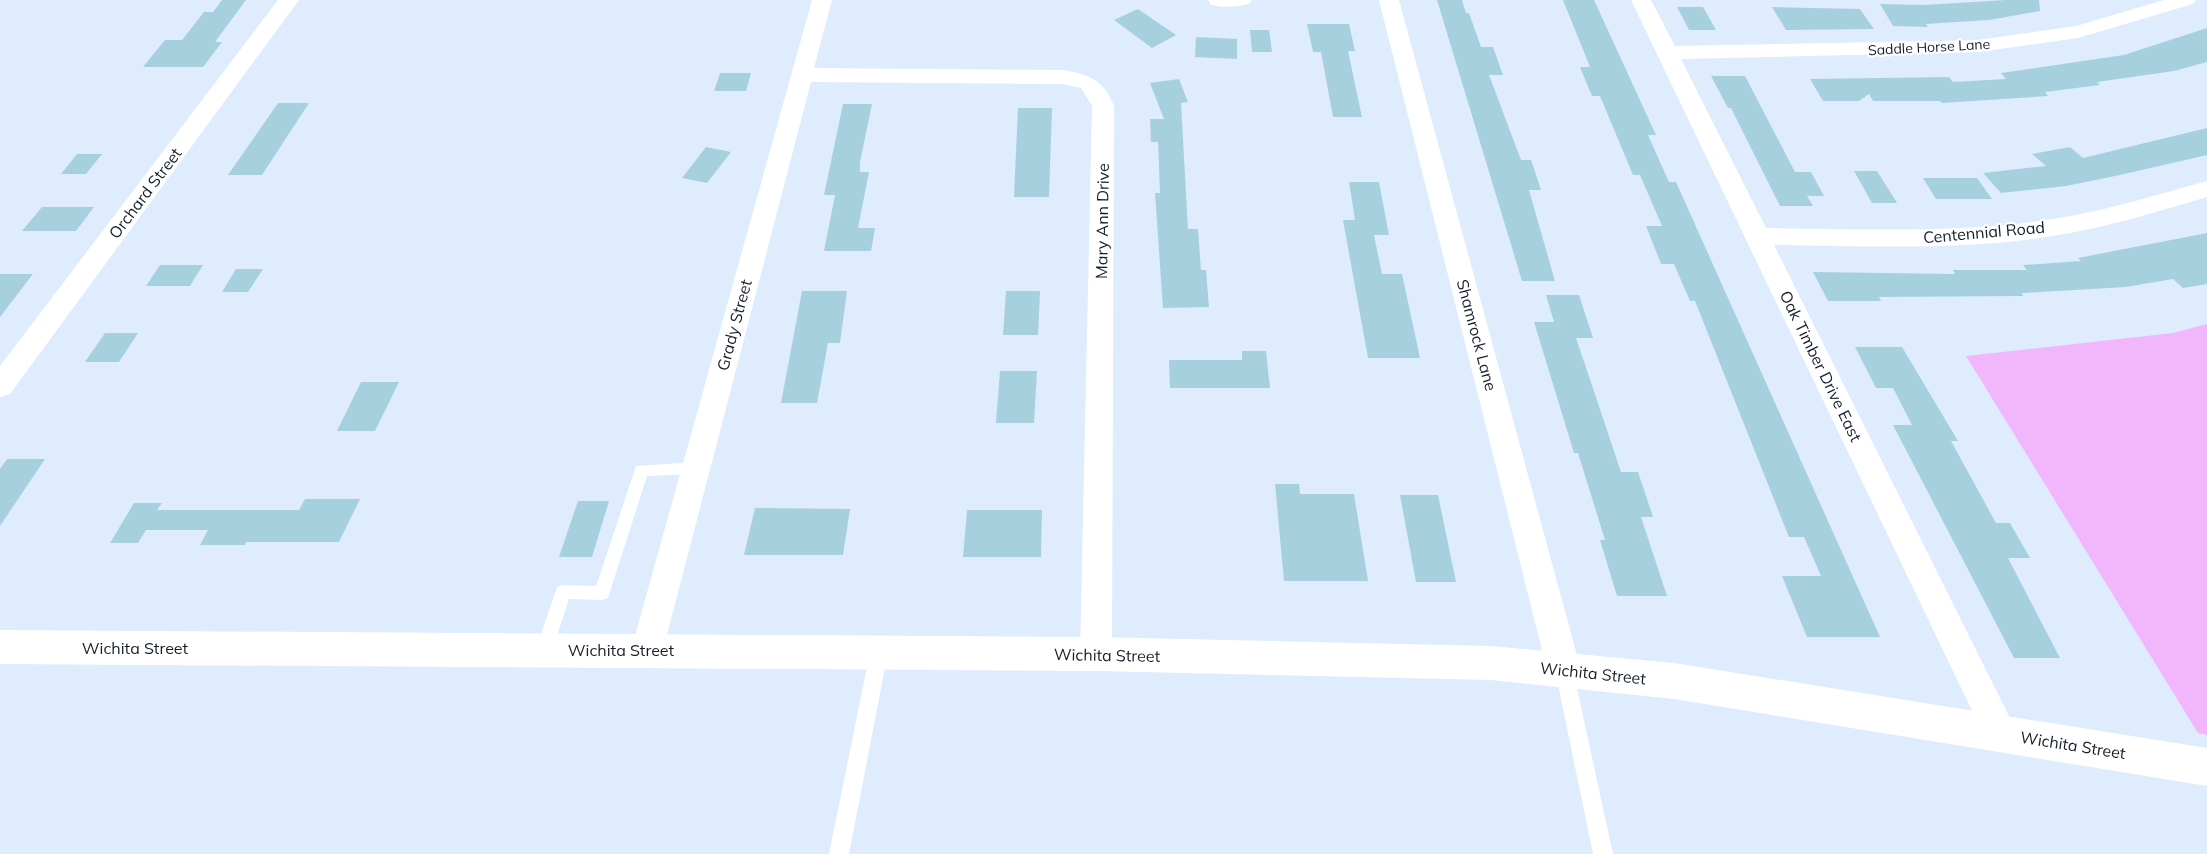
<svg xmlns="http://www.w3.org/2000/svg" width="2207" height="854" font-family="Mulish,sans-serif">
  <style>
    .green { fill: #f2b6fc }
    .building { fill: #a7d0de }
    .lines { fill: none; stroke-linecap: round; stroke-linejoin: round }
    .lane { fill: #fff; fill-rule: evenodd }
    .street { fill: #fff; fill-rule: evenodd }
    .secondary { fill: #fff; fill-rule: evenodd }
    .labels { text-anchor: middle; stroke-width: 4.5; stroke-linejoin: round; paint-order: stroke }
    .far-street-label { font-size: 14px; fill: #161f29; stroke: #fff }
    .street-label { font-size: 16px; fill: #161f29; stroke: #fff }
  </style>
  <rect width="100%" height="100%" fill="#deecfe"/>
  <path class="green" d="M2207 324V735L2198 733 1966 356 2173 333Z"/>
  <g class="building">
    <path d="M222 0H246L215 42H222L203 67H143L165 40H182L204 12H213Z"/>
    <path d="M1437 0H1462L1466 13H1469L1481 47H1493L1503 75H1489L1521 160H1531L1541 190H1529L1555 281H1522Z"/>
    <path d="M1563 0H1594L1656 135H1648L1669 182H1676L1880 637H1807L1782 576H1821L1804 537H1789L1695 301H1690L1674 264H1661L1646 226H1662L1640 175H1633L1600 96H1592L1580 67H1590Z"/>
    <path d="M2006 0H2039L2040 11 1989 20 1926 24 1928 27 1893 26 1880 4 1924 5Z"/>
    <path d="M1677 7H1703L1716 30H1689Z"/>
    <path d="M1772 7 1860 9 1874 29 1786 30Z"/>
    <path d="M1138 9 1176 35 1152 48 1114 20Z"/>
    <path d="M1307 24H1349L1355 51H1348L1362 117H1333L1321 52H1313Z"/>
    <path d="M2207 28V62L2174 71 2097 82 2100 85 2045 92 2048 96 1942 103 1940 101H1873L1869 94 1859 101H1823L1810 79 1949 77 1953 82 2006 79 2001 73 2124 55Z"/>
    <path d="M1250 30H1269L1272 52H1252Z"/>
    <path d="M1196 37 1237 39V59L1195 57Z"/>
    <path d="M720 73H751L746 91H714Z"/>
    <path d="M1711 76H1745L1795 172H1811L1824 196H1807L1813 206H1780L1731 108H1728Z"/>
    <path d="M1179 79 1188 102 1181 103 1188 229H1198L1201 270H1206L1209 307 1163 308 1155 193H1160L1158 142H1151L1150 119H1164L1150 83Z"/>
    <path d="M278 103H309L262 175H228Z"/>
    <path d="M843 104H872L860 162V172H869L858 228H875L871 251H824L835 195H824Z"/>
    <path d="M1018 108H1052L1049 197H1014Z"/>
    <path d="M2207 128V155L2120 175 2066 186 2001 193 1983 173 2046 166 2032 154 2070 147 2083 158Z"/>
    <path d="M706 147 731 152 707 183 682 178Z"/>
    <path d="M77 154H102L86 174H61Z"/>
    <path d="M1854 171H1877L1897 203H1872Z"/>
    <path d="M1923 178H1977L1992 199H1936Z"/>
    <path d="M1349 182H1379L1389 235H1374L1382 274H1402L1420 358H1368L1343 220H1355Z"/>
    <path d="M42 207H94L76 231H22Z"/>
    <path d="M2207 233V284L2183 288 2173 279 2126 287 2022 293 2023 296 1879 297 1881 301H1828L1813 272 1955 274 1953 270H2027L2023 265 2081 261 2078 258Z"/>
    <path d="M160 265H203L190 286H146Z"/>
    <path d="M236 269H263L248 292H222Z"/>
    <path d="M0 274H33L0 317Z"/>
    <path d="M802 291H847L840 343H828L817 403H781Z"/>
    <path d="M1006 291H1040L1038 335H1003Z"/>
    <path d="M1546 295H1579L1593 338H1576L1621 472H1638L1653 517H1641L1667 596H1617L1600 540H1605L1578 453H1574L1534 322H1554Z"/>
    <path d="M105 333H138L119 362H85Z"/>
    <path d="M1855 347H1902L1958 441H1951L1996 523H2010L2030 558H2008L2060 658H2014L1893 425H1912L1893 388H1876Z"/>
    <path d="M1242 351H1266L1270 388H1170L1169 360H1242Z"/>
    <path d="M1000 371H1037L1034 423H996Z"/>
    <path d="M361 382H399L375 431H337Z"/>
    <path d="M7 459H45L0 526V469Z"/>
    <path d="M1275 484H1299L1300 494H1354L1368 581H1284Z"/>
    <path d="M1400 495H1438L1456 582H1416Z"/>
    <path d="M305 499H360L339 542H246L245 545H200L208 530H146L138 543H110L134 503H162L157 510H299Z"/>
    <path d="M578 501H609L592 557H559Z"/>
    <path d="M755 508 850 509 843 555H744Z"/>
    <path d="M967 510H1042L1041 557H963Z"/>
  </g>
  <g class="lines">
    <g class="lane">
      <path d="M696 462 701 464 704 468 701 472 696 474 647 476 608 598 602 600 569 599 551 654 545 657 539 654 536 649 557 587 563 585 596 586 636 466Z"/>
      <path d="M879 644 885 646 888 652 849 854H829L870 652 873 646Z"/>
      <path d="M1564 662 1570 664 1573 670 1613 854H1593L1555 670 1558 664Z"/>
    </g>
    <g class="street">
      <path d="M278 0H299L10 394 0 397V366Z"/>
      <path d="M812 0H832L814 68 1062 70C1089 74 1104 80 1114 106L1112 654 1108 664 1096 669 1084 664 1080 654 1092 106 1081 88 1062 84 811 82 663 650 659 660 647 665 635 660 631 650Z"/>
      <path d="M1208 0H1252L1249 4C1237 7 1223 8 1211 5Z"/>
      <path d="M1379 0H1399L1581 670 1576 681 1564 685 1552 681 1547 670Z"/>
      <path d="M1631 0H1651L1675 46 1978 40 2076 26 2164 0H2196L2193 4 2078 38 1978 52 1681 59 1766 228C1861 229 1958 234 2052 219 2105 211 2156 195 2207 181V197C2156 212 2105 228 2052 236 1961 251 1867 246 1774 245L2012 722 2017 733 2012 744 2000 749 1988 744Z"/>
    </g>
    <path class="secondary" d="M0 630 1096 637 1491 646 1674 663 2207 748V786L1674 699 1491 680 1096 671 0 664Z"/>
  </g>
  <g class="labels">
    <g class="far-street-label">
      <text transform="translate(1929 47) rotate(-3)" y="5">Saddle Horse Lane</text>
    </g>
    <g class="street-label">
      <text transform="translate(145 193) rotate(-53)" y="6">Orchard Street</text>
      <text transform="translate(1102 221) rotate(-89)" y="6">Mary Ann Drive</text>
      <text transform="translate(1984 232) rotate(-5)" y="6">Centennial Road</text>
      <text transform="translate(734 325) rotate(-75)" y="6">Grady Street</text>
      <text transform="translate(1477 335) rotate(75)" y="6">Shamrock Lane</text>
      <text transform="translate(1821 366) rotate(64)" y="6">Oak Timber Drive East</text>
      <text x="135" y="654">Wichita Street</text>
      <text x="621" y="656">Wichita Street</text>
      <text transform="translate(1107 655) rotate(1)" y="6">Wichita Street</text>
      <text transform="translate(1593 673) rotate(6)" y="6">Wichita Street</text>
      <text transform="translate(2073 745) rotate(9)" y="6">Wichita Street</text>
    </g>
  </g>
</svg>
